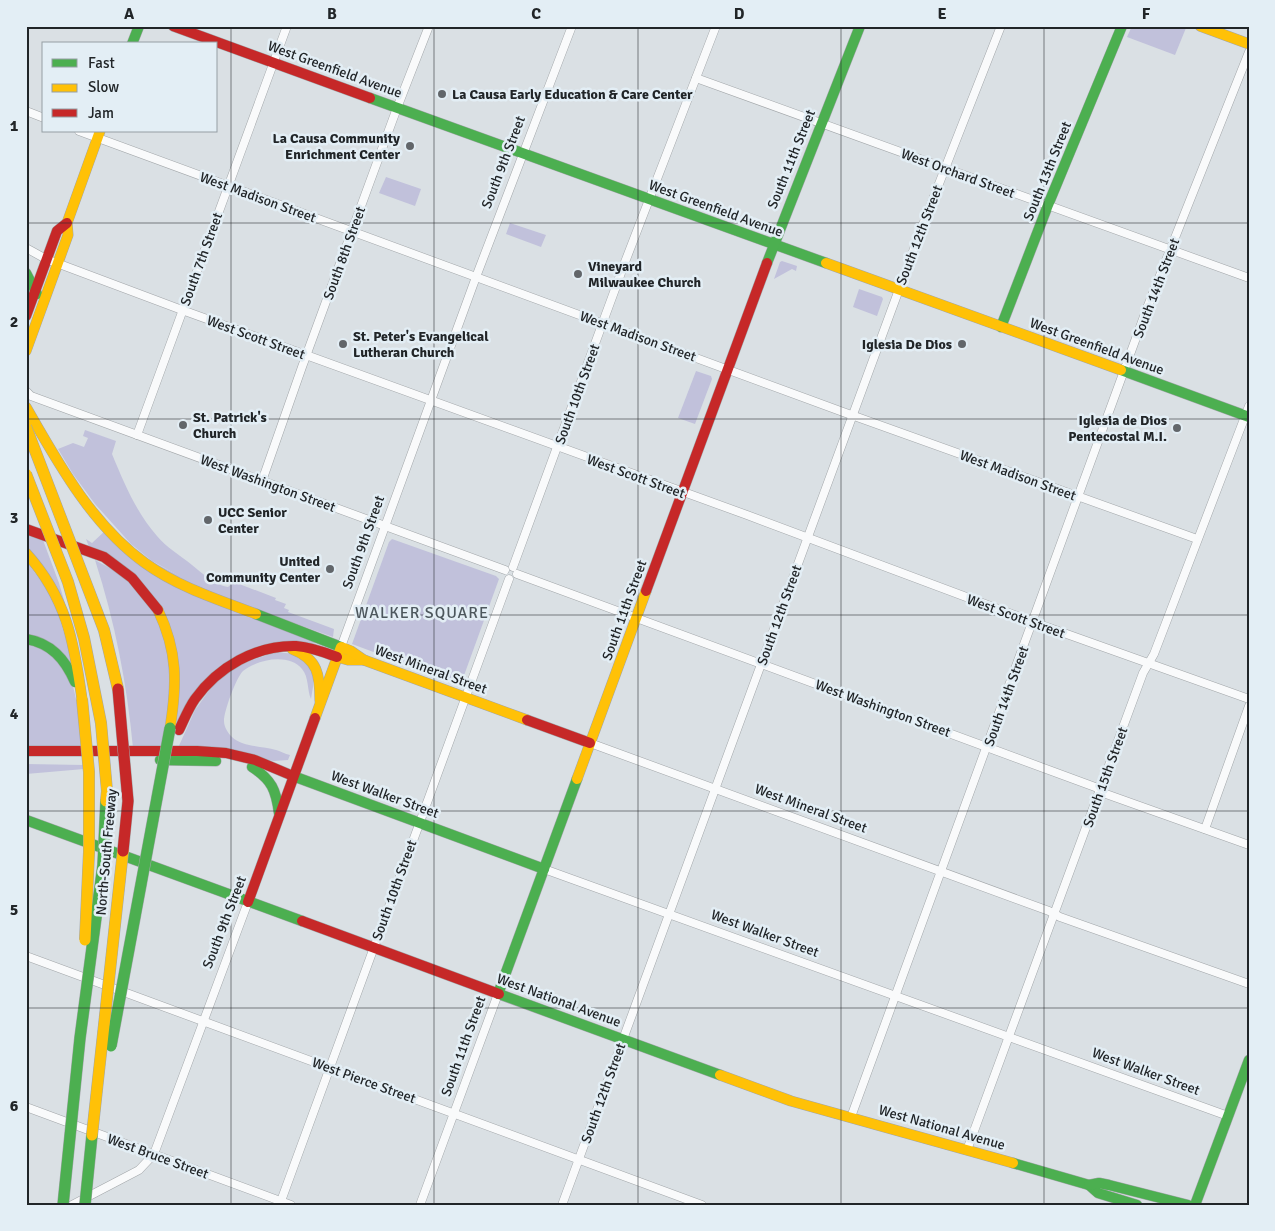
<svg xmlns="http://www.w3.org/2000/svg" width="1275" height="1231" font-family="Signika,sans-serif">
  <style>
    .green { fill: #c1c1db }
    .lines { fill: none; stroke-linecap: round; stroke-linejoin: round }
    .street-casing { stroke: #a2a6a9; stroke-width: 9 }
    .fast-casing { stroke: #a2a6a9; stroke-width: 11 }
    .slow-casing { stroke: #a2a6a9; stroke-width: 11 }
    .jam-casing { stroke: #a2a6a9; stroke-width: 11 }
    .street { stroke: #f9fafb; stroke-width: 8 }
    .fast { stroke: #4caf50; stroke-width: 10 }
    .slow { stroke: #ffc107; stroke-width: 10 }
    .jam { stroke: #c62828; stroke-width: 10 }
    .fast-bridge-casing { stroke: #a2a6a9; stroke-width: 12; stroke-linecap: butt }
    .slow-bridge-casing { stroke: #a2a6a9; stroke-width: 12; stroke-linecap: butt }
    .jam-bridge-casing { stroke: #a2a6a9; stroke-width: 12; stroke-linecap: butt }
    .fast-bridge { stroke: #4caf50; stroke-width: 11 }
    .slow-bridge { stroke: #ffc107; stroke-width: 11 }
    .jam-bridge { stroke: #c62828; stroke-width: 11 }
    .grid { fill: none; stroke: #212528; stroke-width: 1; stroke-opacity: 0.55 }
    .poi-dot { fill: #62666a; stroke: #e3eef5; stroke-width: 2 }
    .labels { text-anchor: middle; stroke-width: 5; stroke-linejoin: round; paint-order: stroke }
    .street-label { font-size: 14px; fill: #212528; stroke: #e3eef5 }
    .poi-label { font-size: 14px; font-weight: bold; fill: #212528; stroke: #e3eef5; text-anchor: start }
    .quarter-label { font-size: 16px; letter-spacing: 1px; fill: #4d575d; stroke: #e3eef5 }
    .neatline { fill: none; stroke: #212528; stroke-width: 2 }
    .grid-label { font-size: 16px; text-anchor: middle; font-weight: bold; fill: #212528 }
  </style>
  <rect width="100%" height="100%" fill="#dae0e4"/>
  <g class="green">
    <path d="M1132 26H1181L1186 28 1175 55 1127 37Z"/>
    <path d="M386 177 421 189 415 206 379 193Z"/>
    <path d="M510 223 546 235 541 247 506 234Z"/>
    <path d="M782 261 797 266 796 271 792 269 774 279 780 262Z"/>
    <path d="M859 289 882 297 883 299 877 316 853 307Z"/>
    <path d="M696 371 711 376 712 379 695 424 678 418Z"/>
    <path d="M85 430 116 441 112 454C124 483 136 512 157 536 166 547 181 556 192 565 202 573 216 586 228 587L234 582 276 598 275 600 286 604 284 608 289 610 288 612 334 629 333 637 213 594 152 561 131 544 95 504 73 474 58 449 73 443 84 447 88 438 83 436Z"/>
    <path d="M106 530 126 549 317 643 239 655 177 725 169 622 89 547 86 539 92 543Z"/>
    <path d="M26 535 43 540 59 583 66 607 26 547Z"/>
    <path d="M392 539 496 576 499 579 462 681 459 684 352 644 389 542Z"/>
    <path d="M95 560 117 572 144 596 163 628 172 678 162 748H133C127 684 115 622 95 560Z"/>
    <path d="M26 561 53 597 75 669 26 636Z"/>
    <path d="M26 644 49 651 72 682 77 703 83 748H26Z"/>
    <path d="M276 652 295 654 314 671 313 687 311 699C307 690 309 677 302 669 289 653 258 659 243 671 236 678 224 711 224 721 224 727 228 733 232 737 242 747 263 746 276 750 280 751 285 754 290 755L288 760 274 761 178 748 195 710 213 685 237 665Z"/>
    <path d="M26 764 84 765V769L26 774Z"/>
  </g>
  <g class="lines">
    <g class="street-casing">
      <g id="street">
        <path d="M696 78 1249 278"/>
        <path d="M26 111 44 118"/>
        <path d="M79 131 843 412 1197 539"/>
        <path d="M26 248 46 259 182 310 747 515 1033 622 1249 699"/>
        <path d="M26 391 31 396 505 570"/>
        <path d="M137 435 287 26"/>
        <path d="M262 481 302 367 397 108 429 26"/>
        <path d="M513 567 625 262 716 26"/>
        <path d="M517 574 1095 787 1106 794 1249 845"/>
        <path d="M341 647 476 277 572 26"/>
        <path d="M590 743 1049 911 1060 917 1249 984"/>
        <path d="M1205 829 1249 706"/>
        <path d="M544 869 1228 1116"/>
        <path d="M26 956 702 1205"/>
        <path d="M26 1107 291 1205"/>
        <path d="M851 1117 1147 308 1249 52"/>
        <path d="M967 1150 1143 673 1154 654 1249 406"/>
        <path d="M281 1201 509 579"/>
        <path d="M72 1205 139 1170 154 1154 248 902"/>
        <path d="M420 1205 498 994"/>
        <path d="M562 1205 922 227 1001 26"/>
      </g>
    </g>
    <g class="fast-casing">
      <g id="fast">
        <path d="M132 44 139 26"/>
        <path d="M370 98 826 263"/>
        <path d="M767 263 860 26"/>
        <path d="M26 273 37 294"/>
        <path d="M1001 327 1048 205 1122 26"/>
        <path d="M1121 370 1249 417"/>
        <path d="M256 614 341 647"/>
        <path d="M26 639C51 643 65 659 75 682"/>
        <path d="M160 760 216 761"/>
        <path d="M252 767C272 780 276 790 279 813"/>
        <path d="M293 776 544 869"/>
        <path d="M26 820 302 921"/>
        <path d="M498 994 577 779"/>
        <path d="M499 994 720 1075"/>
        <path d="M1013 1163 1089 1185 1098 1193 1137 1205"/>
        <path d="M1089 1185 1099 1183 1109 1185 1188 1205"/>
        <path d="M1195 1205 1249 1060"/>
      </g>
    </g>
    <g class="slow-casing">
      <g id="slow">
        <path d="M1200 26 1249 44"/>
        <path d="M826 263 1121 370"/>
        <path d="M26 351 68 235 67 223 100 131"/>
        <path d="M26 407C58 463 92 525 145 563 178 587 219 600 256 614"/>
        <path d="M26 553C66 597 74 641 82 699"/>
        <path d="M158 610C178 652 177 684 170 728"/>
        <path d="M292 649C318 659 320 675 320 701"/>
        <path d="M337 657 348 660H364"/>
        <path d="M315 718 341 647 351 651 364 660 527 720"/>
        <path d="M577 779 646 591"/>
        <path d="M720 1075 791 1101 1013 1163"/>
      </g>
    </g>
    <g class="jam-casing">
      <g id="jam">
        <path d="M173 26 370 98"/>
        <path d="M26 316 57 231 67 223"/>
        <path d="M26 529 104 557 132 578 158 610"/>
        <path d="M646 591 767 263"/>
        <path d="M527 720 590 743"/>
        <path d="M179 730C184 720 188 709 195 699 218 667 256 645 296 646 310 647 324 652 337 657"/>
        <path d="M26 751H197L226 753 255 760 293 776"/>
        <path d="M248 902 315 718"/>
        <path d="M302 921 499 994"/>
      </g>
    </g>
    <use href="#street" class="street"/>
    <use href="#fast" class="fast"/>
    <use href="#slow" class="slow"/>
    <use href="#jam" class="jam"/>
    <g class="fast-bridge-casing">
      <g id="fast-bridge">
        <path d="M111 1046 170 728"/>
        <path d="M63 1205 80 1038 103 865 106 801"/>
        <path d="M85 1205 92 1135"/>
      </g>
    </g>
    <g class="slow-bridge-casing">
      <g id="slow-bridge">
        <path d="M26 427 104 630 118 689"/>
        <path d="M26 474 68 582 84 638 101 723 107 791 106 801"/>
        <path d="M82 699 89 772V852L85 940"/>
        <path d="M92 1135 123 851"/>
      </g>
    </g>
    <g class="jam-bridge-casing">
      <path id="jam-bridge" d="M118 689 128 801 123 851"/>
    </g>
    <use href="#fast-bridge" class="fast-bridge"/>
    <use href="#slow-bridge" class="slow-bridge"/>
    <use href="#jam-bridge" class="jam-bridge"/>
  </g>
  <path class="grid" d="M231 26V1205M434 26V1205M638 26V1205M841 26V1205M1044 26V1205M26 223H1249M26 419H1249M26 615H1249M26 811H1249M26 1008H1249"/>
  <g class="poi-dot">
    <circle cx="442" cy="94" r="5"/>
    <circle cx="410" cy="146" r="5"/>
    <circle cx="578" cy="274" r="5"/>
    <circle cx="343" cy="344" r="5"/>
    <circle cx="962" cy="344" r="5"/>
    <circle cx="183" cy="425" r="5"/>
    <circle cx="1177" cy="428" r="5"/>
    <circle cx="208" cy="520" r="5"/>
    <circle cx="330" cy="569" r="5"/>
  </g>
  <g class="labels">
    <g class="street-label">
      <text transform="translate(335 69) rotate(20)" y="5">West Greenfield Avenue</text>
      <text transform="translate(791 159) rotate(-68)" y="5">South 11th Street</text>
      <text transform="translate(503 162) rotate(-69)" y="5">South 9th Street</text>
      <text transform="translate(1047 171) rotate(-68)" y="5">South 13th Street</text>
      <text transform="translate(958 173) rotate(20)" y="5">West Orchard Street</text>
      <text transform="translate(258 197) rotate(20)" y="5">West Madison Street</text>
      <text transform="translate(716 208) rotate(20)" y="5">West Greenfield Avenue</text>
      <text transform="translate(919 235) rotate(-69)" y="5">South 12th Street</text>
      <text transform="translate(344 253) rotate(-70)" y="5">South 8th Street</text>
      <text transform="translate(201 259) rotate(-70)" y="5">South 7th Street</text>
      <text transform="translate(1156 288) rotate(-69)" y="5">South 14th Street</text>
      <text transform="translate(638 336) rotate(20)" y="5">West Madison Street</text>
      <text transform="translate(256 337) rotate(20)" y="5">West Scott Street</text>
      <text transform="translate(1097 346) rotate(20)" y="5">West Greenfield Avenue</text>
      <text transform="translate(577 394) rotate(-70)" y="5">South 10th Street</text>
      <text transform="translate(1018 475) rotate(20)" y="5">West Madison Street</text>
      <text transform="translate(636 476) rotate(20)" y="5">West Scott Street</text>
      <text transform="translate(268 483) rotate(20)" y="5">West Washington Street</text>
      <text transform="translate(363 542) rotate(-70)" y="5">South 9th Street</text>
      <text transform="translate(624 610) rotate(-70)" y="5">South 11th Street</text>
      <text transform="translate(779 615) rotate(-70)" y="5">South 12th Street</text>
      <text transform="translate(1016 616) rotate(20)" y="5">West Scott Street</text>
      <text transform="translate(431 669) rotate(20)" y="5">West Mineral Street</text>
      <text transform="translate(1006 696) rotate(-70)" y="5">South 14th Street</text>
      <text transform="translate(883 708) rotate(20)" y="5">West Washington Street</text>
      <text transform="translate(1105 777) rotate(-70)" y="5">South 15th Street</text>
      <text transform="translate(385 794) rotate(20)" y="5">West Walker Street</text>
      <text transform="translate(811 808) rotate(20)" y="5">West Mineral Street</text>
      <text transform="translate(106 852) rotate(-85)" y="5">North-South Freeway</text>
      <text transform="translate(394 890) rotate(-70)" y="5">South 10th Street</text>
      <text transform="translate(224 922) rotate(-69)" y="5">South 9th Street</text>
      <text transform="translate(765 933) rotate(20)" y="5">West Walker Street</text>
      <text transform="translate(559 1000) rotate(20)" y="5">West National Avenue</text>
      <text transform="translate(463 1046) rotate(-70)" y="5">South 11th Street</text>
      <text transform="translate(1146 1071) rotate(20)" y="5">West Walker Street</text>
      <text transform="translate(364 1080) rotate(20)" y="5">West Pierce Street</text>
      <text transform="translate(603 1093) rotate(-70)" y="5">South 12th Street</text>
      <text transform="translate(942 1127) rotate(16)" y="5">West National Avenue</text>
      <text transform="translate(158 1156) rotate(20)" y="5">West Bruce Street</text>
    </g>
    <g class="poi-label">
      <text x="452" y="99">La Causa Early Education &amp; Care Center</text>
      <text x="400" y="143" text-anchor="end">La Causa Community<tspan x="400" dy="16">Enrichment Center</tspan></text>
      <text x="588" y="271">Vineyard<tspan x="588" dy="16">Milwaukee Church</tspan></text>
      <text x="353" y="341">St. Peter's Evangelical<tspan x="353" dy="16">Lutheran Church</tspan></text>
      <text x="952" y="349" text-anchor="end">Iglesia De Dios</text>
      <text x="193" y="422">St. Patrick's<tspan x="193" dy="16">Church</tspan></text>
      <text x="1167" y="425" text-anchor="end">Iglesia de Dios<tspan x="1167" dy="16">Pentecostal M.I.</tspan></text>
      <text x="218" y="517">UCC Senior<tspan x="218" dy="16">Center</tspan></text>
      <text x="320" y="566" text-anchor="end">United<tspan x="320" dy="16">Community Center</tspan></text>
    </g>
    <g class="quarter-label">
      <text x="422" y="618">WALKER SQUARE</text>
    </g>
  </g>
  <rect width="1275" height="1231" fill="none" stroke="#e3eef5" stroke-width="55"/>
  <rect x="42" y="42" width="175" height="90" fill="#e3eef5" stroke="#959ea3"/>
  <rect x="52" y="59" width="25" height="8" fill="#4caf50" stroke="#959ea3"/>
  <text x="88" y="68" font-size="15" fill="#212528">Fast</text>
  <rect x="52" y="84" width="25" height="8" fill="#ffc107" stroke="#959ea3"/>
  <text x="88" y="92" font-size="15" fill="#212528">Slow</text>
  <rect x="52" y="109" width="25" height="8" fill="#c62828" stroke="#959ea3"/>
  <text x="88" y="118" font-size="15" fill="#212528">Jam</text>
  <rect x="28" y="28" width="1220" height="1176" class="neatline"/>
  <g class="grid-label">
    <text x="129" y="19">A</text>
    <text x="332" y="19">B</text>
    <text x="536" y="19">C</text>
    <text x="739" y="19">D</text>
    <text x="942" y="19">E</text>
    <text x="1146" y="19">F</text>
    <text x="14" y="131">1</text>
    <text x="14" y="327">2</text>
    <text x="14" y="523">3</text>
    <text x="14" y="719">4</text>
    <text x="14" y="915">5</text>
    <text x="14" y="1111">6</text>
  </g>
</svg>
